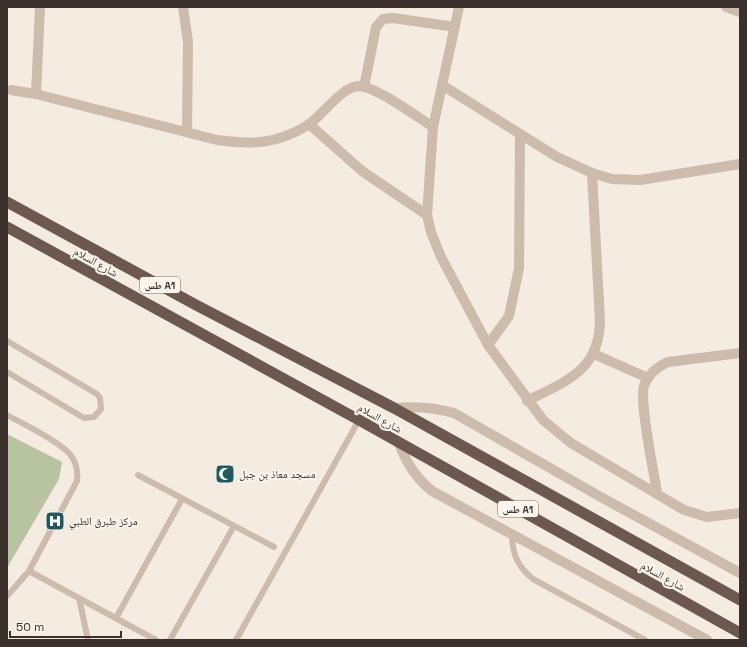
<svg xmlns="http://www.w3.org/2000/svg" width="747" height="647" font-family="'Space Grotesk','Noto Naskh Arabic',sans-serif">
  <style>
    .green { fill: #b8c4a0 }
    .lines { fill: none; stroke-linecap: round; stroke-linejoin: round }
    .service { stroke: #cdbbac; stroke-width: 6 }
    .minor { stroke: #cdbbac; stroke-width: 10 }
    .tertiary { stroke: #cdbbac; stroke-width: 10 }
    .trunk { stroke: #6c584f; stroke-width: 11 }
    .labels { text-anchor: middle; stroke-width: 4; stroke-linejoin: round; paint-order: stroke }
    .shield { fill: #fbf5ee; stroke: #756b66; stroke-width: 1 }
    .shield-label { font-size: 10px; font-weight: bold; fill: #3b302b }
    .street-label { font-size: 11px; fill: #3b302b; stroke: #fbf5ee }
    .poi-label { font-size: 11px; fill: #3b302b; stroke: #fbf5ee; text-anchor: start }
  </style>
  <rect width="100%" height="100%" fill="#f4ebe1"/>
  <path class="green" d="M7 434 62 462 59 479 7 568Z"/>
  <g class="lines">
    <g class="service">
      <path d="M7 341 97 394 100 398 101 409 94 417 84 418 7 372"/>
      <path d="M7 415C23 424 63 443 72 457 77 465 78 473 77 481L29 571 7 596"/>
      <path d="M138 475 274 547"/>
      <path d="M512 534C512 554 518 567 533 579L645 640"/>
      <path d="M29 571 156 640"/>
      <path d="M79 598 88 640"/>
      <path d="M116 618 182 499"/>
      <path d="M170 640 234 526"/>
      <path d="M236 640 359 420"/>
    </g>
    <g class="minor">
      <path d="M183 7 188 42 187 132"/>
      <path d="M459 7 433 127 427 215 431 232 441 257 488 345 543 420 571 443 684 510 707 517 740 513"/>
      <path d="M726 7 740 12"/>
      <path d="M442 85 557 157 592 173 612 179 640 180 740 164"/>
      <path d="M364 87 376 27 383 19 393 18 455 27"/>
      <path d="M11 90 36 94 217 140C253 145 277 144 308 125 322 116 342 86 359 86 377 87 417 117 433 127"/>
      <path d="M36 94 40 7"/>
      <path d="M309 124 362 171 427 215"/>
      <path d="M488 345 509 316 519 268 520 134"/>
      <path d="M594 354 648 378"/>
      <path d="M527 401C566 381 599 371 600 321L592 173"/>
      <path d="M657 493C654 472 639 402 644 386 648 374 657 367 668 362L740 353"/>
    </g>
    <g class="tertiary">
      <path d="M394 408C416 406 434 407 454 413L599 496 740 573"/>
      <path d="M399 443C406 463 416 478 432 491L707 640"/>
    </g>
    <g class="trunk">
      <path d="M7 202 196 305 394 408 740 600"/>
      <path d="M7 227 359 420 740 633"/>
    </g>
  </g>
  <defs>
    <g id="mosque-square" transform="scale(1)"><rect x="-9" y="-9" width="18" height="18" rx="4" fill="#1f5a5e" stroke="#fbf5ee"/><path d="M3.5-4.9A6 6 0 1 0 3.5 4.9A5 5 0 1 1 3.5-4.9Z" fill="#fff"/></g>
    <g id="hospital-square" transform="scale(1)"><rect x="-9" y="-9" width="18" height="18" rx="4" fill="#1f5a5e" stroke="#fbf5ee"/><path d="M-5-5h3v3.5h4V-5h3V5h-3V1.5h-4V5h-3Z" fill="#fff"/></g>
  </defs>
  <g fill-rule="evenodd">
    <use href="#mosque-square" x="225" y="474"/>
    <use href="#hospital-square" x="55" y="521"/>
  </g>
  <g class="labels">
    <g class="shield">
      <rect x="140" y="277" width="40" height="16" rx="3"/>
      <rect x="498" y="501" width="40" height="16" rx="3"/>
    </g>
    <g class="shield-label">
      <text x="160" y="289">طس A1</text>
      <text x="518" y="513">طس A1</text>
    </g>
    <g class="street-label">
      <text transform="translate(96 262) rotate(29)" y="4">شارع السلام</text>
      <text transform="translate(380 418) rotate(29)" y="4">شارع السلام</text>
      <text transform="translate(663 576) rotate(29)" y="4">شارع السلام</text>
    </g>
    <g class="poi-label">
      <text x="239" y="478">مسجد معاذ بن جبل</text>
      <text x="69" y="525">مركز طبرق الطبي</text>
    </g>
  </g>
  <rect width="747" height="647" fill="none" stroke="#3b302b" stroke-width="16"/>
  <path d="M10 631v6h111v-6" fill="none" stroke="#3b302b" stroke-width="2"/>
  <text x="16" y="631" font-size="12" fill="#3b302b" stroke="#fbf5ee" stroke-width="3" paint-order="stroke">50 m</text>
</svg>
